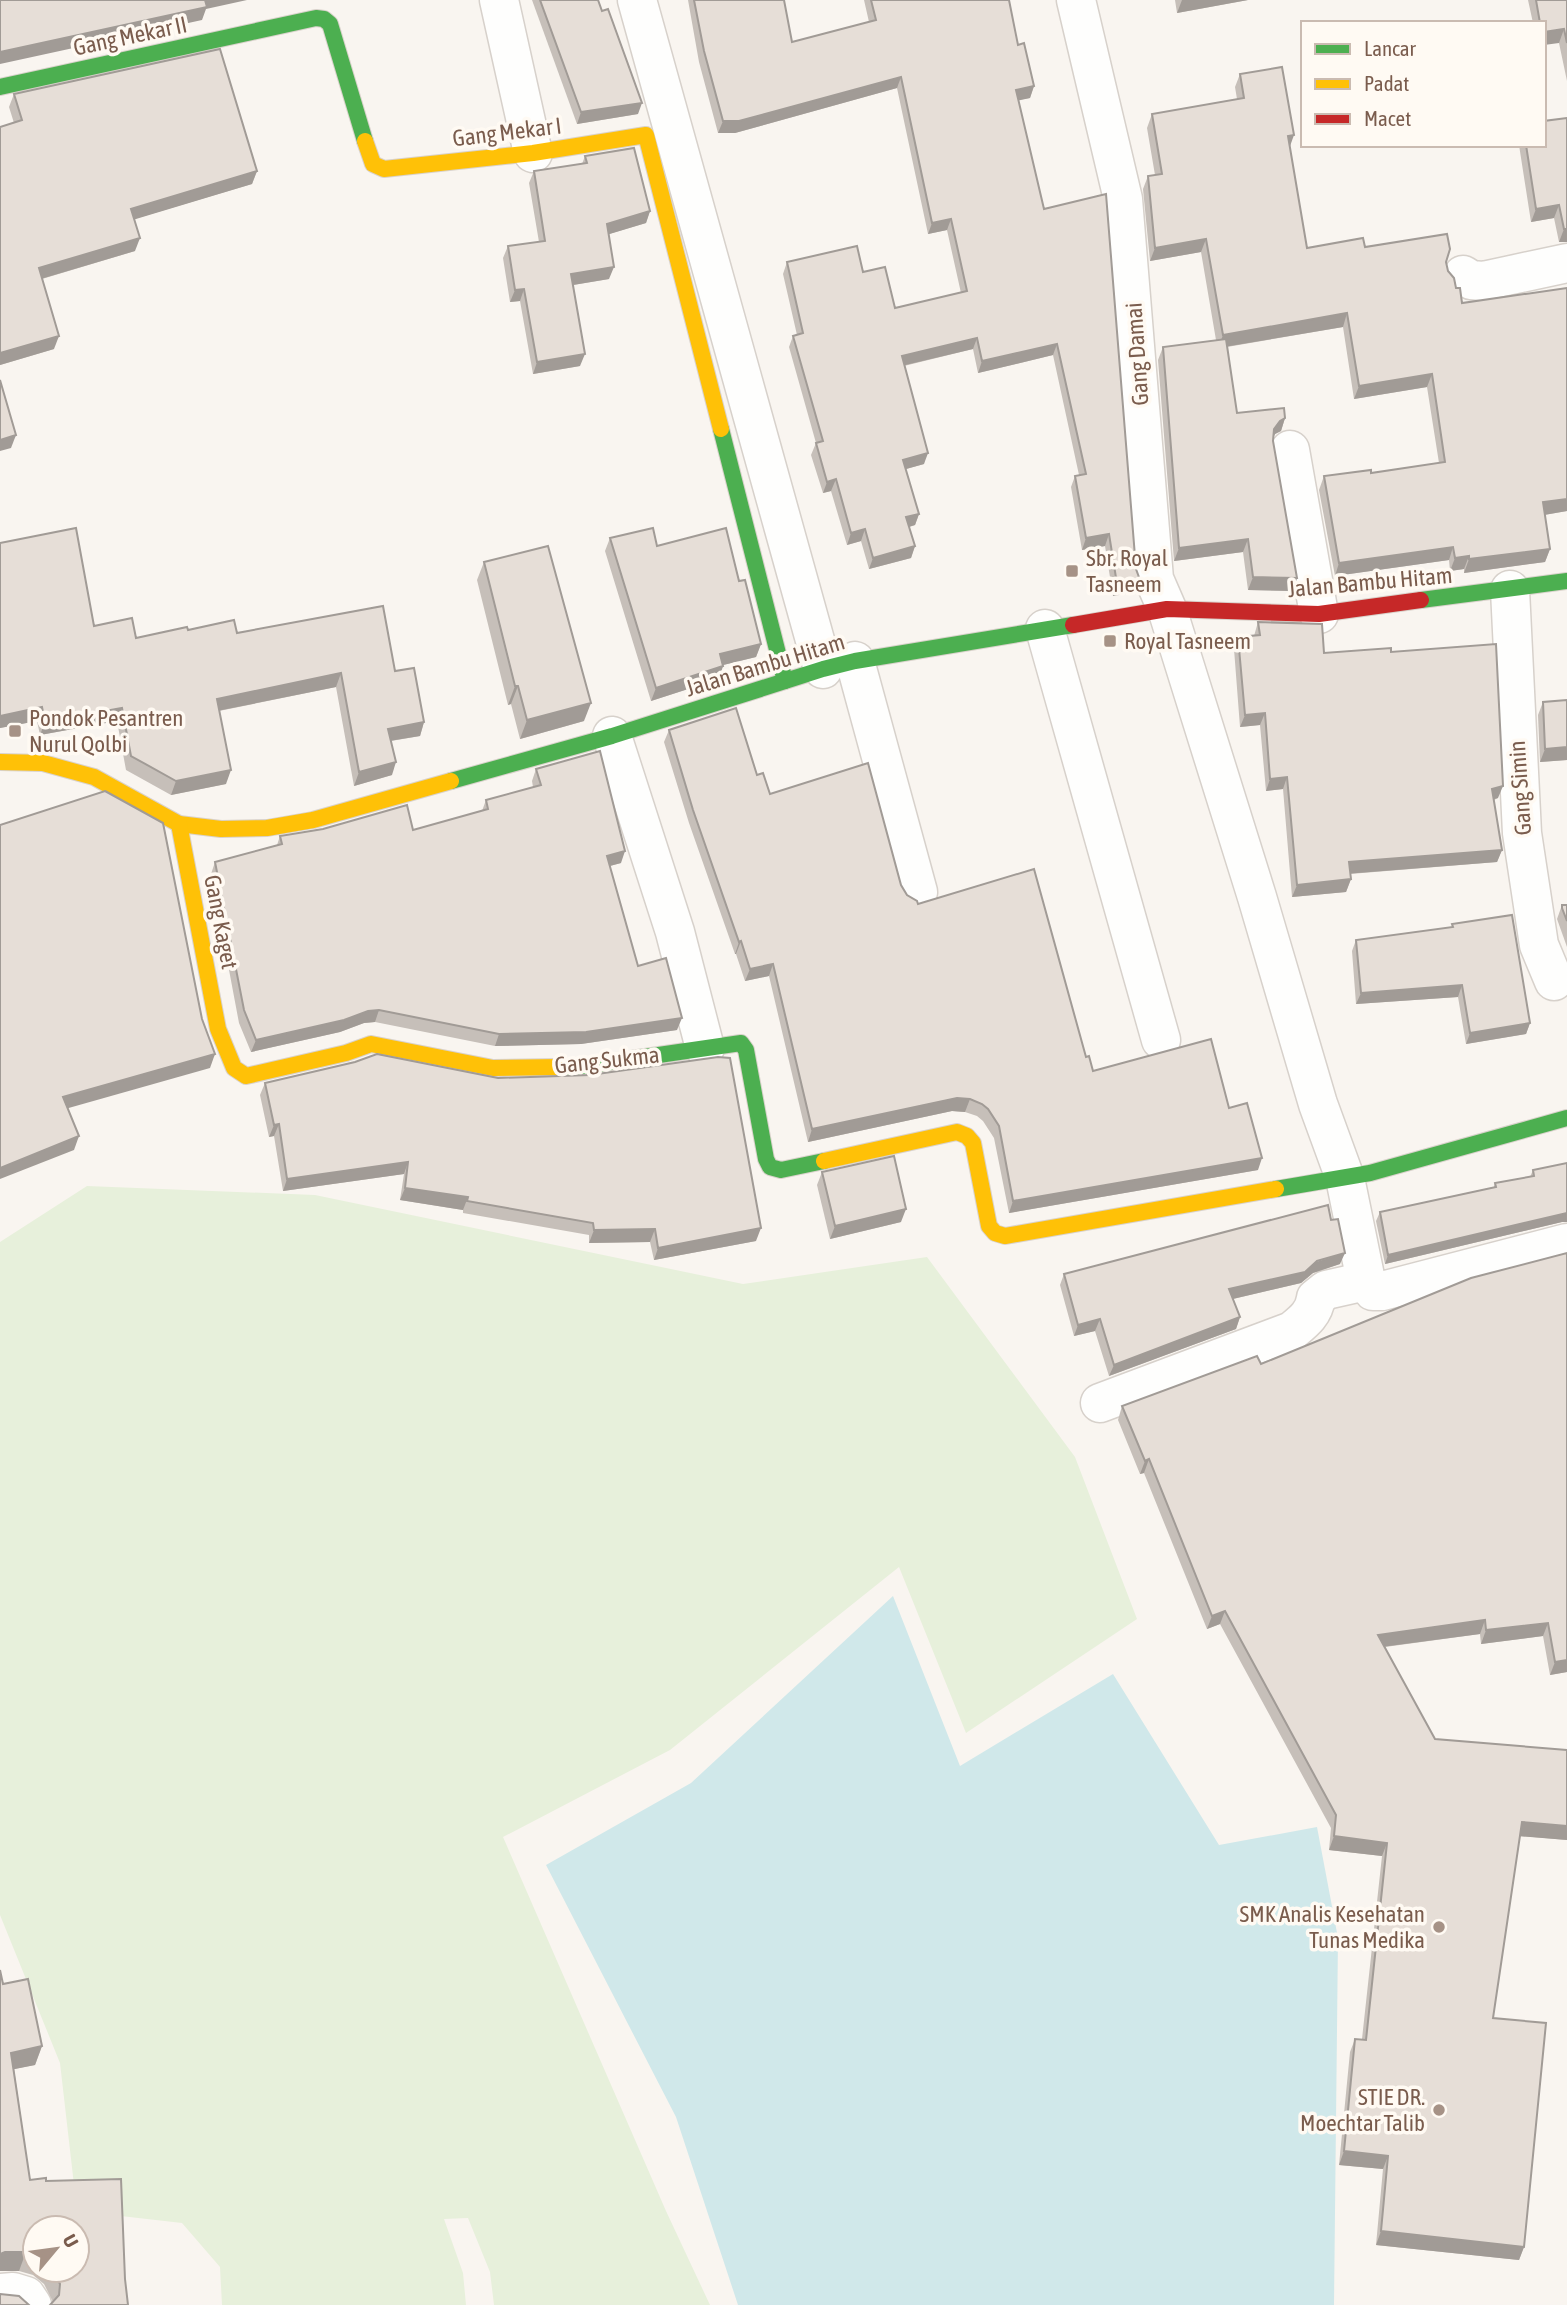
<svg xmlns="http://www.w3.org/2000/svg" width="1567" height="2305" font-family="'Asap Condensed',sans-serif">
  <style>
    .green { fill: #e7f0db }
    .water { fill: #d0e8ea }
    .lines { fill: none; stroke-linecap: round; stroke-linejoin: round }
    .street-casing { stroke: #d7d1cb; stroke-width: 41 }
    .fast-casing { stroke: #d9d2cb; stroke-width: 18 }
    .slow-casing { stroke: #d9d2cb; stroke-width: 18 }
    .jam-casing { stroke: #d9d2cb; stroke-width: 18 }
    .street { stroke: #fefefd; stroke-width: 38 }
    .fast { stroke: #4caf50; stroke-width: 16 }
    .slow { stroke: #ffc107; stroke-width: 16 }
    .jam { stroke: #c62828; stroke-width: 16 }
    .wall { fill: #c6bfb9; fill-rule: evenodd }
    .shaded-wall { fill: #a19b96 }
    .building { fill: #e6ded7; stroke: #a19b96; stroke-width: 2 }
    .poi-dot { fill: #a69286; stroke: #fffaf3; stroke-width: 2.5 }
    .labels { text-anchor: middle; stroke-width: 7; stroke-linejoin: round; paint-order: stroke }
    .street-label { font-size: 23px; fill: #7a5c4d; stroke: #fffaf3 }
    .poi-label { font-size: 23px; fill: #7a5c4d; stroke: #fffaf3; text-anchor: start }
  </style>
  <rect width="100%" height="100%" fill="#f9f5f0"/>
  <path class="green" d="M87 1186 315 1195 743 1284 927 1257 1075 1457 1137 1619 966 1733 899 1567 670 1750 503 1837 666 2211 710 2305H494L490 2272 468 2218 444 2219 463 2273 466 2305H222L220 2267 182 2223 77 2211 60 2063 0 1915V1242Z"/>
  <path class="water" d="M893 1596 960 1766 1113 1674 1219 1845 1317 1827 1338 1938 1334 2305H738L676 2117 546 1865 691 1783Z"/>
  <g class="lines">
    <g class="street-casing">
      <g id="street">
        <path d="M499 0 533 153"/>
        <path d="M637 0 823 669"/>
        <path d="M1076 0 1123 199 1154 579 1167 609 1257 897 1318 1104 1345 1178 1366 1281 1373 1291H1382L1567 1243"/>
        <path d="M1463 275 1471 280 1483 281 1567 263"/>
        <path d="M1290 450 1319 614"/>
        <path d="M1510 590 1522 833 1539 945 1554 981"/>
        <path d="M1045 629 1161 1040"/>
        <path d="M855 661 918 892"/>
        <path d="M612 736 675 932 705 1048"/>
        <path d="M1100 1403 1292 1331C1303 1322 1314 1314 1316 1298L1326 1290 1366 1281"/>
        <path d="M0 2293 13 2292 26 2296 32 2305"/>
      </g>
    </g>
    <g class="fast-casing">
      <g id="fast">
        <path d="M0 87 316 18 324 19 330 24 365 141"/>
        <path d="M721 429 785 681"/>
        <path d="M1421 600 1567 581"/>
        <path d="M451 781 612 736 823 669 855 661 1073 625"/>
        <path d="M560 1067 583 1066 741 1043 746 1050 766 1159 770 1167 781 1170 824 1161"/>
        <path d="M1276 1189 1370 1173 1567 1118"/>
      </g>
    </g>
    <g class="slow-casing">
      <g id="slow">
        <path d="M365 141 373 164 384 169 533 153 646 135 721 429"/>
        <path d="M0 762 43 763 94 777 179 824 221 829 267 828 313 820 451 781"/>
        <path d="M179 824 218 1029 234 1068 246 1076 346 1053 371 1044 493 1068 560 1067"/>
        <path d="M824 1161 957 1132 967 1136 973 1143 989 1226 995 1233 1005 1236 1276 1189"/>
      </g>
    </g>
    <g class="jam-casing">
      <path id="jam" d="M1073 625 1167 609 1319 614 1421 600"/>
    </g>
    <use href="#street" class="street"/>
    <use href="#fast" class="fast"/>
    <use href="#slow" class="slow"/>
    <use href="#jam" class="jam"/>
  </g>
  <g class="wall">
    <path d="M532 0H598L638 114 577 124Z"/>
    <path d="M688 0H784L792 42 869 22 864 0H1009L1018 45 1034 86 1030 98 1018 100 1136 592 1113 596 1105 546 1082 550 1071 487 1075 476 1079 475 1053 355 978 373 973 349 904 366 924 464 906 469 919 514 915 525 909 527 915 546 911 558 869 569 861 541 847 545 831 491 823 493 811 455 816 443 789 347 793 336 797 335 783 274 787 262 863 272 895 308 961 293 947 230 928 234 897 88 735 133H718L699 62Z"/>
    <path d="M1175 0H1248L1177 13Z"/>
    <path d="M1528 0H1567V81L1559 43 1544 23H1533Z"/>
    <path d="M1240 74 1290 147 1307 248 1365 247 1446 262 1448 271 1462 303 1567 288V284V511L1544 515 1550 549 1545 562 1464 573V569L1450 571 1449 560 1335 576 1319 490 1324 476 1371 473 1439 463 1427 387 1354 399 1343 327 1227 347 1237 413 1285 418 1281 431 1275 434 1274 436 1273 441 1297 578 1293 591 1248 590 1243 552 1174 561 1158 360 1163 347 1216 340 1201 252 1150 261 1143 189 1148 176 1155 175 1147 128 1152 114 1237 99 1235 87Z"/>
    <path d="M14 94 257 171 252 184 134 219 135 251 42 279 54 349 0 365V127L14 123 9 107Z"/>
    <path d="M1567 118V242H1559L1554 218 1531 222 1519 145H1544Z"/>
    <path d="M585 156 650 211 646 223 609 234V279L573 285 580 366 533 374 520 301 510 302 503 258 508 246 539 242 529 183 534 171 582 164Z"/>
    <path d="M610 538 657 546 739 581 761 644 756 657 723 665 719 679 651 701 605 551Z"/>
    <path d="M0 543 94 626 136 638 188 630 237 633 395 671 424 722 420 736 391 741 392 775 354 786 336 687 219 711 226 784 171 795 126 770 117 721 40 735 37 721 0 728Z"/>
    <path d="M484 562 584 721 520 739 511 704 508 705 477 580Z"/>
    <path d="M1258 622 1324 653 1391 652 1498 798 1494 800 1502 850 1497 862 1350 874 1351 879 1346 892 1292 897 1283 789 1266 791 1260 725 1240 727 1234 649 1238 637 1254 636Z"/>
    <path d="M1567 700V760L1540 762 1538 715 1543 702Z"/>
    <path d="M669 730 757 775 770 794 901 885 907 895 1086 1057 1093 1071 1229 1108 1258 1170 1009 1213 994 1138 983 1121 977 1116 965 1112 952 1111 808 1142 769 976 745 981 736 954H735L689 823 664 742Z"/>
    <path d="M536 769 621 863 610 866 638 966 677 1030 581 1044 495 1046 375 1022 364 1023 340 1032 251 1052 239 1023 211 874 215 862 277 845 280 836 413 830 482 811 486 800 533 787 532 781Z"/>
    <path d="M1562 905H1567V947L1557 919Z"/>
    <path d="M1452 924 1530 1023 1526 1034 1466 1044 1458 997 1356 1004 1352 951 1356 940 1452 927Z"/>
    <path d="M265 1083 756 1241 654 1260 650 1242 589 1243V1235L463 1213V1210L400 1200 404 1174 283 1191 274 1136 269 1137 260 1095Z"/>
    <path d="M1533 1170 1562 1222 1385 1264 1376 1221 1380 1212 1494 1187 1495 1183 1530 1177Z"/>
    <path d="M822 1172 901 1222 830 1239 817 1185Z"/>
    <path d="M1567 1253V1672L1550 1675 1543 1636 1481 1644 1480 1634 1385 1647 1435 1739 1567 1750V1840L1520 1836 1493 2018 1524 2247 1519 2260 1376 2245 1383 2169 1339 2165 1350 2052 1355 2039H1362L1382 1856 1329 1850 1331 1828 1220 1624 1207 1629 1144 1473 1140 1474 1118 1420 1122 1406 1261 1364Z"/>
    <path d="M1340 1264 1313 1273 1301 1283 1233 1299 1240 1317 1236 1329 1109 1376 1095 1331 1074 1336 1060 1285 1064 1274Z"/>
    <path d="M3 1984 42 2046 35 2065 14 2069 30 2180 46 2181 125 2279 53 2302 44 2284 33 2275 19 2271ZM35 2228 77 2270H35Z"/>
  </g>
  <g class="shaded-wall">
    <path d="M203 0H247L206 9 202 20 0 64V52Z"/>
    <path d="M1182 0H1248L1177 13Z"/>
    <path d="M1564 29 1559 43 1544 45V32Z"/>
    <path d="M901 77 897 88 735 133H718L723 121Z"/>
    <path d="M1034 86 1030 98 1012 102 1016 90Z"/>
    <path d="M642 103 638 114 577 124 581 112Z"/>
    <path d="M1294 135 1289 149 1288 136Z"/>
    <path d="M257 171 252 184 126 222 131 209Z"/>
    <path d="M1559 205 1554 218 1531 222 1536 209Z"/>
    <path d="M650 211 646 223 603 236 607 224Z"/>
    <path d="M951 219 947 230 928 234 932 223Z"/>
    <path d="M1564 229H1567V242H1559Z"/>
    <path d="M140 238 135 251 34 281 39 268Z"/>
    <path d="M1206 239 1201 252 1150 261 1155 248Z"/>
    <path d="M614 267 609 279 567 286 571 274Z"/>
    <path d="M524 289 520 301 510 302 515 290Z"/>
    <path d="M1347 313 1343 327 1218 348 1223 335Z"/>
    <path d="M59 336 54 349 0 365V353Z"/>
    <path d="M977 338 973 349 897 367 902 356Z"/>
    <path d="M1057 344 1053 355 978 373 982 361Z"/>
    <path d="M585 354 580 366 533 374 537 362Z"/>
    <path d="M1432 374 1427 387 1354 399 1359 386Z"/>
    <path d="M1285 418 1281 431 1275 434 1270 442 1274 429 1280 421Z"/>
    <path d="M16 435 11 448 0 451V440Z"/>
    <path d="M928 453 924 464 899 471 903 460Z"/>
    <path d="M836 479 831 491 823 493 827 482Z"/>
    <path d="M1567 499V511L1538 516 1543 502Z"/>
    <path d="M919 514 915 525 902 529 906 517Z"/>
    <path d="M865 529 861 541 847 545 851 533Z"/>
    <path d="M1109 534 1105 546 1082 550 1086 538Z"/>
    <path d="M1248 539 1243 552 1174 561 1179 548Z"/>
    <path d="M915 546 911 558 869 569 873 558Z"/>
    <path d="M1453 547 1449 560 1335 576 1339 563Z"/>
    <path d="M1550 549 1545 562 1464 573 1469 559Z"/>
    <path d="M1469 556 1464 569 1450 571 1455 558Z"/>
    <path d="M1253 577 1297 578 1293 591 1248 590Z"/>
    <path d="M1140 580 1136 592 1113 596 1117 584Z"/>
    <path d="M761 644 756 657 715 667 720 654Z"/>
    <path d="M723 666 719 679 651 701 656 688Z"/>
    <path d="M341 673 336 687 212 712 217 699Z"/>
    <path d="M515 686H518L511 704 508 705Z"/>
    <path d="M591 703 584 721 520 739 527 720Z"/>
    <path d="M42 707 37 721 0 728V716Z"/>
    <path d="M122 708 117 721 40 735 45 722Z"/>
    <path d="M1265 713 1260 725 1240 727 1245 715Z"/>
    <path d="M424 722 420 736 383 742 388 729Z"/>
    <path d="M1567 747V760L1540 762 1545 749Z"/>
    <path d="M396 762 392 775 354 786 359 772Z"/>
    <path d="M231 770 226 784 171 795 176 781Z"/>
    <path d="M1287 777 1283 789 1266 791 1270 779Z"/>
    <path d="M1503 786 1498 798 1487 801 1492 789Z"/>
    <path d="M1502 850 1497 862 1345 874 1349 862Z"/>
    <path d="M625 851 621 863 602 868 607 856Z"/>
    <path d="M1351 879 1346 892 1292 897 1297 885Z"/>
    <path d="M741 941 736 954H735L739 942Z"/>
    <path d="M773 964 769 976 745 981 750 969Z"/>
    <path d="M1462 985 1458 997 1356 1004 1361 993Z"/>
    <path d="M379 1010 375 1022 364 1023 340 1032 251 1052 256 1040 368 1011Z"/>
    <path d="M682 1018 677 1030 581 1044 495 1046 499 1034Z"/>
    <path d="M1530 1023 1526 1034 1466 1044 1470 1033Z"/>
    <path d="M215 1054 210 1068 58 1111 63 1097Z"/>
    <path d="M957 1098 970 1099 965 1112 952 1111 808 1142 812 1129Z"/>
    <path d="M279 1124 274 1136 269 1137 274 1125Z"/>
    <path d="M79 1136 74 1150 0 1179V1168Z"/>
    <path d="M1262 1158 1258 1170 1009 1213 1013 1201Z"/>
    <path d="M408 1162 404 1174 283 1191 287 1179Z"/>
    <path d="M405 1188 468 1197 463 1210 400 1200Z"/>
    <path d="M906 1209 901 1222 830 1239 835 1226Z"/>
    <path d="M1567 1213V1222H1562L1385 1264 1388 1255Z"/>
    <path d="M761 1228 756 1241 654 1260 658 1248Z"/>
    <path d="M655 1229 650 1242 589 1243 594 1230Z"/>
    <path d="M1345 1253 1340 1264 1313 1273 1301 1283 1224 1301 1229 1289Z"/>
    <path d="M1240 1317 1236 1329 1109 1376 1114 1365Z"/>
    <path d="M1100 1319 1095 1331 1074 1336 1078 1325Z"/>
    <path d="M1149 1459 1144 1473 1140 1474 1145 1461Z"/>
    <path d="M1225 1611 1220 1624 1207 1629 1212 1616Z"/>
    <path d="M1485 1620 1480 1634 1374 1648 1378 1635Z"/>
    <path d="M1548 1623 1543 1636 1481 1644 1486 1630Z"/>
    <path d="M1567 1660V1672L1550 1675 1555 1662Z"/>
    <path d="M1522 1822 1567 1826V1840L1517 1836Z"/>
    <path d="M1334 1836 1387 1843 1382 1856 1329 1850Z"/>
    <path d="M42 2046 35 2065 5 2071 11 2053Z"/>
    <path d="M1344 2151 1388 2156 1383 2169 1339 2165Z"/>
    <path d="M1381 2231 1524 2247 1519 2260 1376 2245Z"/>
    <path d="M5 2252H26L19 2271H0V2254Z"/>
  </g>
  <g class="building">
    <path d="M0 0H205L207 7 0 52Z"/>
    <path d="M540 0H598L602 11 608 9 642 103 581 112Z"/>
    <path d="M694 0H784L792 42 876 20 871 0H1009L1018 45 1024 43 1034 86 1016 90 1044 209 1106 194 1136 569 1140 580 1117 584 1109 534 1086 538 1075 476 1086 474 1057 344 982 361 977 338 902 356 928 453 903 460 919 514 906 517 915 546 873 558 865 529 851 533 836 479 827 482 816 443 823 441 793 336 803 333 787 262 857 246 863 272 885 267 895 308 967 291 951 219 932 223 901 77 739 121H723L704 51Z"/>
    <path d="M1536 0H1567V43L1564 29 1544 32V23H1540Z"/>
    <path d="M220 49 257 171 131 209 140 238 39 268 59 336 0 353V127L22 120 14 94Z"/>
    <path d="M1282 67 1294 135 1288 136 1307 248 1363 238 1365 247 1447 234 1450 249 1446 262 1448 271 1454 278 1456 288H1460L1462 303 1567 288V499L1543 502 1550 549 1469 559V556L1455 558 1453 547 1339 563 1324 476 1371 470V473L1445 462 1432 374 1359 386 1347 313 1223 335 1206 239 1155 248 1148 176 1162 174 1152 114 1244 98 1240 74Z"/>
    <path d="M1567 118V229H1564L1559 205 1536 209 1526 145H1544V121Z"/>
    <path d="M634 148 650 211 607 224 614 267 571 274 585 354 537 362 524 289 515 290 508 246 545 241 534 171 587 163 585 156Z"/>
    <path d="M1226 339 1237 413 1284 408 1285 418 1280 421 1274 429 1273 441 1297 578 1253 577 1248 539 1179 548 1163 347Z"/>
    <path d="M0 380 16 435 0 440Z"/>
    <path d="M76 528 94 626 132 618 136 638 187 627 188 630 234 620 237 633 383 606 395 671 414 668 424 722 388 729 396 762 359 772 341 673 217 699 231 770 176 781 131 756 122 708 45 722 42 707 0 716V543Z"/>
    <path d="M653 528 657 546 726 528 739 581 745 580 761 644 720 654 723 666 656 688 610 538Z"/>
    <path d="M548 546 591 703 527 720 518 686H515L484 562Z"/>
    <path d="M1258 622 1322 624 1324 653 1391 648V652L1496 644 1503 786 1492 789 1502 850 1349 862 1351 879 1297 885 1287 777 1270 779 1265 713 1245 715 1238 637 1260 635Z"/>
    <path d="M1567 700V747L1545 749 1543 702Z"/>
    <path d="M736 708 757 775 763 773 770 794 868 763 901 885 907 895 917 901 918 904 1034 869 1086 1057 1089 1056 1093 1071 1211 1039 1229 1108 1247 1103 1262 1158 1013 1201 999 1126 988 1109 982 1104 970 1099 957 1098 812 1129 773 964 750 969 741 941 739 942 693 810 669 730Z"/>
    <path d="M600 751 625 851 607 856 638 966 666 958 682 1018 586 1032 499 1034 379 1010 368 1011 344 1020 256 1040 244 1010 215 862 282 844 280 836 323 829 407 805 413 830 488 809 486 800 541 785 536 769Z"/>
    <path d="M105 791 163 823 202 1019 215 1054 63 1097 79 1136 0 1168V825Z"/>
    <path d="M1562 905H1567V921L1562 908Z"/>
    <path d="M1512 915 1530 1023 1470 1033 1462 985 1361 993 1356 940 1453 927 1452 924Z"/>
    <path d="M377 1054 498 1078 590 1075 718 1057 730 1058 761 1228 658 1248 655 1229 594 1230 593 1223 467 1201 468 1197 405 1188 408 1162 287 1179 279 1124 274 1125 265 1083 355 1062Z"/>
    <path d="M894 1156 906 1209 835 1226 822 1172Z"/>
    <path d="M1567 1163V1213L1388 1255 1380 1212 1496 1187 1495 1183 1534 1176 1533 1170Z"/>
    <path d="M1328 1205 1331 1220 1338 1219 1345 1253 1317 1261 1305 1272 1229 1289 1240 1317 1114 1365 1100 1319 1078 1325 1064 1274Z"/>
    <path d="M1567 1253V1660L1555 1662 1548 1623 1486 1630 1485 1620 1378 1635 1435 1739 1567 1750V1826L1522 1822 1493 2018 1546 2023 1524 2247 1381 2231 1388 2156 1344 2151 1355 2039 1366 2040 1387 1843 1334 1836 1336 1815 1225 1611 1212 1616 1149 1459 1145 1461 1122 1406 1257 1356 1261 1364 1471 1278Z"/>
    <path d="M0 1970 3 1984 28 1979 42 2046 11 2053 30 2180 46 2178V2181L121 2179 125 2279 128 2305H50L59 2295 60 2284 53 2270H77V2228H35V2255L26 2252H5L0 2254Z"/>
    <path d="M0 2294 19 2296 29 2305H0Z"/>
  </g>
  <g class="poi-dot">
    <rect x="1065" y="564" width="14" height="14" rx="3.5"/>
    <rect x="1103" y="634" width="14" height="14" rx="3.5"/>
    <rect x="8" y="724" width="14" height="14" rx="3.5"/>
    <circle cx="1439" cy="1927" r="7"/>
    <circle cx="1439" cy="2110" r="7"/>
  </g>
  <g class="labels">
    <g class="street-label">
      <text transform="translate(130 36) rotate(-12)" y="8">Gang Mekar II</text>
      <text transform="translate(507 132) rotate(-7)" y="8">Gang Mekar I</text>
      <text transform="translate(1137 354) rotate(-94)" y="8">Gang Damai</text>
      <text transform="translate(1370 582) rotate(-5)" y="8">Jalan Bambu Hitam</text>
      <text transform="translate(765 665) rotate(-17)" y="8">Jalan Bambu Hitam</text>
      <text transform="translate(1520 788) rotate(-94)" y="8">Gang Simin</text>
      <text transform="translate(221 922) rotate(79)" y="8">Gang Kaget</text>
      <text transform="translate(607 1060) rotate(-6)" y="8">Gang Sukma</text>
    </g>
    <g class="poi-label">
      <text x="1086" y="566">Sbr. Royal<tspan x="1086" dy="26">Tasneem</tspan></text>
      <text x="1124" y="649">Royal Tasneem</text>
      <text x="29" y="726">Pondok Pesantren<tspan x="29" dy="26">Nurul Qolbi</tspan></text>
      <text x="1425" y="1922" text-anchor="end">SMK Analis Kesehatan<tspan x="1425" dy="26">Tunas Medika</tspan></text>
      <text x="1425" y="2105" text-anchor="end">STIE DR.<tspan x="1425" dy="26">Moechtar Talib</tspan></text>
    </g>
  </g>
  <rect x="1301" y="21" width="245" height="126" fill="#fffaf3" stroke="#cabbb1" stroke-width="2"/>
  <rect x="1315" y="44" width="35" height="10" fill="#4caf50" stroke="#cabbb1" stroke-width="2"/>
  <text x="1364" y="56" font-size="21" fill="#7a5c4d">Lancar</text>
  <rect x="1315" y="79" width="35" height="10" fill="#ffc107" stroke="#cabbb1" stroke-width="2"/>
  <text x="1364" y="91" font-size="21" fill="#7a5c4d">Padat</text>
  <rect x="1315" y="114" width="35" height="10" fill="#c62828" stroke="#cabbb1" stroke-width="2"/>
  <text x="1364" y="126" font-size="21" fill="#7a5c4d">Macet</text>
  <g transform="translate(56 2249) rotate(61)"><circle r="33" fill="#fffaf3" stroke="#cabbb1" stroke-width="2"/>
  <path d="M0-5L12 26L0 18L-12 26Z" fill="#a69286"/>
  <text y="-10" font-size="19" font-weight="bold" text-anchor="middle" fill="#7a5c4d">U</text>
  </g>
</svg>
